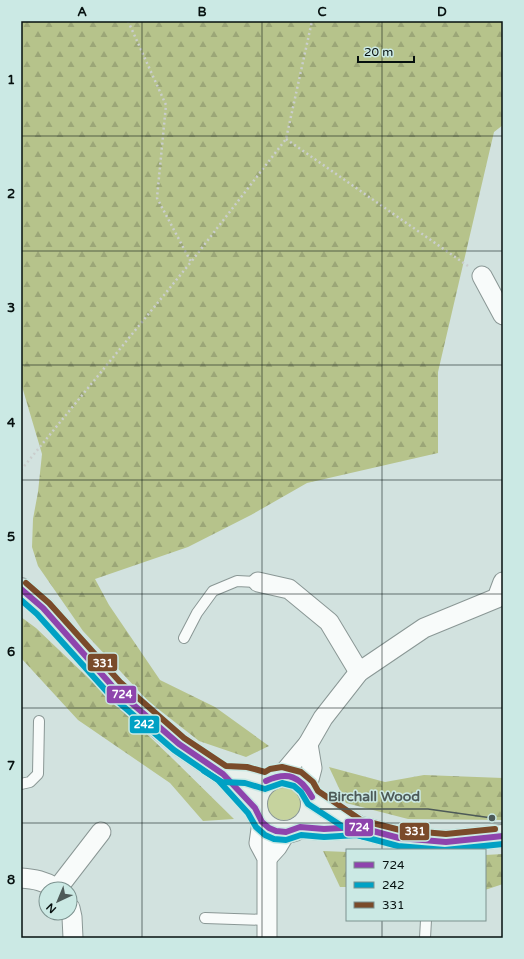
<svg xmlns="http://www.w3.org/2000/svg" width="524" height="959" font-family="'Varela Round',sans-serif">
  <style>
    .green { fill: #c6d39e }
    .forest { fill: url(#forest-firs) }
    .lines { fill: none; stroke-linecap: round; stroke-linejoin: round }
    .lane-casing { stroke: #8a9795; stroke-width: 12 }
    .street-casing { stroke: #8a9795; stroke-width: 21 }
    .secondary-casing { stroke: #8a9795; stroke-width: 24 }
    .path { stroke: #cacecd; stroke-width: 2.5; stroke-dasharray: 2 3; stroke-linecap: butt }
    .lane { stroke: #f8fbfa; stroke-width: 10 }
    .street { stroke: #f8fbfa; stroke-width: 19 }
    .secondary { stroke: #e8f0ec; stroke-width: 22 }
    .bus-1-casing { stroke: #cbe9e4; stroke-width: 9 }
    .bus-2-casing { stroke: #cbe9e4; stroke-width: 9 }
    .bus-3-casing { stroke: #cbe9e4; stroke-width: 9 }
    .bus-1 { stroke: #8e44ad; stroke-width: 6 }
    .bus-2 { stroke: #00a1c4; stroke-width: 6 }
    .bus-3 { stroke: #7a4b2a; stroke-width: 6 }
    .grid { fill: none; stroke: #06100f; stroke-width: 1; stroke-opacity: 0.55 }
    .leader { fill: none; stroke: #4d5a58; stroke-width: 1.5 }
    .callout-dot { fill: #4d5a58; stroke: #cbe9e4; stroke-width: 1.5 }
    .callout-label { font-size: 14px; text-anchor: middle; font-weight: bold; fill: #4d5a58; stroke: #cbe9e4; stroke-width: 3; stroke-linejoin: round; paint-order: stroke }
    .line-badge { stroke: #cbe9e4; stroke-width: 1.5 }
    .badge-label { font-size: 11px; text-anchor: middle; font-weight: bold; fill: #fff }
    .neatline { fill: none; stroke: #06100f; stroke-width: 1.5 }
    .grid-label { font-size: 13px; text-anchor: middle; font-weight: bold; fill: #06100f }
  </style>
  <defs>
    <pattern id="forest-firs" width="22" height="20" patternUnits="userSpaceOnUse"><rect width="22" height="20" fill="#b6c38b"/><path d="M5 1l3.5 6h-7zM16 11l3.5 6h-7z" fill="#9ba677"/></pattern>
  </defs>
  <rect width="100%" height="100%" fill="#d2e2df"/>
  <circle class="green" cx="284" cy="803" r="17"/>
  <g class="forest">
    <path d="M21 21H503V125L494 132 438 372V453L307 483 251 515 188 547 95 579 109 605 160 680 215 707 269 746 246 757 199 741 148 701 83 631 38 566 32 547 33 519 38 492 42 454 21 383Z"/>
    <path d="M21 617 36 628 173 759 234 819 203 821 170 783 78 720 21 658Z"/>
    <path d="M329 767 385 782 424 775 503 778V820L408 819 346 803Z"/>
    <path d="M323 851 347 852V887H340Z"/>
    <path d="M503 854V884L485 890V855Z"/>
  </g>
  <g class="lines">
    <g class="lane-casing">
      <g id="lane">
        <path d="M184 638 197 613 213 591 237 581 258 582"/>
        <path d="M21 784 30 782 38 774 39 721"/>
        <path d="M205 918 267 920"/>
        <path d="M425 938 426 920"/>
      </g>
    </g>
    <g class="street-casing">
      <g id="street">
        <path d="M482 276 503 315"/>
        <path d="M258 582 289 589 329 622 359 672"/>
        <path d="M282 775 308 744 323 718 359 672 424 628 497 598 503 582"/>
        <path d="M307 787 312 768 308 744"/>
        <path d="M262 822 259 843 267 858V938"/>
        <path d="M267 858 277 847 286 832"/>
        <path d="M21 878C35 879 44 881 56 888"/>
        <path d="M57 889 101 832"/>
        <path d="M70 908 72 917 73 938"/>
      </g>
    </g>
    <g class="secondary-casing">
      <g id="secondary">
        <path d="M21 589 43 608 114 688 145 716 179 744 223 774 255 808"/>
        <path d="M223 774 246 775 266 781"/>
        <circle cx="284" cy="804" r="28"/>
        <path d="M312 797 358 827"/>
        <path d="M300 827 324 829 358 827 399 838 446 842 503 836"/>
      </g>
    </g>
    <g class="path">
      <path d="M128 21 166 105 157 198 191 262 286 139 312 21"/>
      <path d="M286 139 468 266"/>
      <path d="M21 470 191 262"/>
    </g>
    <use href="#lane" class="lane"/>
    <use href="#street" class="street"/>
    <use href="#secondary" class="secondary"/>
    <g class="bus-1-casing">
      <g id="bus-1">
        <path d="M21 589 43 608 114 688 179 744 223 774 255 808 262 822 269 828 276 831 286 832 300 827 324 829 358 827 399 838 446 842 503 836"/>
        <path d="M266 781C288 771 300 776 312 797"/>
      </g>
    </g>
    <g class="bus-2-casing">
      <g id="bus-2">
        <path d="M21 600 37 614 109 694 174 750 218 780 248 813 256 827 265 835 274 839 286 840 301 835 324 837 357 835 398 846 445 850 503 844"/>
        <path d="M204 771 222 782 245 783 265 789 282 783 294 786 301 792 308 804 354 834 365 837"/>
      </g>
    </g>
    <g class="bus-3-casing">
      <path id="bus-3" d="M26 583 49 603 120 682 184 738 226 766 247 767 265 772 270 769 282 767 301 772 313 782 318 791 361 820 400 830 446 834 495 829"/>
    </g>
    <use href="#bus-1" class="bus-1"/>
    <use href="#bus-2" class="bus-2"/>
    <use href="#bus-3" class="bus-3"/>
  </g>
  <path class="grid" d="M142 21V938M262 21V938M382 21V850M21 136H503M21 251H503M21 365H503M21 480H503M21 594H503M21 708H503M21 823H503M382 920V938"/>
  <path class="leader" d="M492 818L428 809H320"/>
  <circle class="callout-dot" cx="492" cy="818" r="4"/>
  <g class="callout-label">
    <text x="374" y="801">Birchall Wood</text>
  </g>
  <g class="line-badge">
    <rect x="87" y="653" width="31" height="19" rx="4" fill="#7a4b2a"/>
    <rect x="106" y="685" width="31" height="19" rx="4" fill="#8e44ad"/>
    <rect x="129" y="715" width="31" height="19" rx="4" fill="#00a1c4"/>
    <rect x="344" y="818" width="30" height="19" rx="4" fill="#8e44ad"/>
    <rect x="399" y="822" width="31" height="19" rx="4" fill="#7a4b2a"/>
  </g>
  <g class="badge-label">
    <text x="103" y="667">331</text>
    <text x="122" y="698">724</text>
    <text x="144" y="728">242</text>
    <text x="359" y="831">724</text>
    <text x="415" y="835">331</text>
  </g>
  <rect width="524" height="959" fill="none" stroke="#cbe9e4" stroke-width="44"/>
  <rect x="346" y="849" width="140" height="72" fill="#cbe9e4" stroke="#7c928f"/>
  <rect x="354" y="862" width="20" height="6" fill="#8e44ad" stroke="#7c928f"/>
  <text x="382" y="869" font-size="12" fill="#06100f">724</text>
  <rect x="354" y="882" width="20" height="6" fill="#00a1c4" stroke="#7c928f"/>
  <text x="382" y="889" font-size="12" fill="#06100f">242</text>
  <rect x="354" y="902" width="20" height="6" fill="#7a4b2a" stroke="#7c928f"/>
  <text x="382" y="909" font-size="12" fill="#06100f">331</text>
  <g transform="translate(58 901) rotate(224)"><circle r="19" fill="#cbe9e4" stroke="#7c928f"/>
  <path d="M0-3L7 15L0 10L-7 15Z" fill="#4d5a58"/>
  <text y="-6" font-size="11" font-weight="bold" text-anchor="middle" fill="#06100f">N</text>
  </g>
  <path d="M358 56v6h56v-6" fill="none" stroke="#06100f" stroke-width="2"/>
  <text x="364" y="56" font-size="12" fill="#06100f" stroke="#cbe9e4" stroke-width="3" paint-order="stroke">20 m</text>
  <rect x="22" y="22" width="480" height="915" class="neatline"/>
  <g class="grid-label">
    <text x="82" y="16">A</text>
    <text x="202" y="16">B</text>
    <text x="322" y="16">C</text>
    <text x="442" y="16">D</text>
    <text x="11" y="84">1</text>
    <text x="11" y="198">2</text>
    <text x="11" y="312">3</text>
    <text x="11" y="427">4</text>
    <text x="11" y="541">5</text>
    <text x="11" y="656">6</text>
    <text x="11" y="770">7</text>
    <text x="11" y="884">8</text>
  </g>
</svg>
